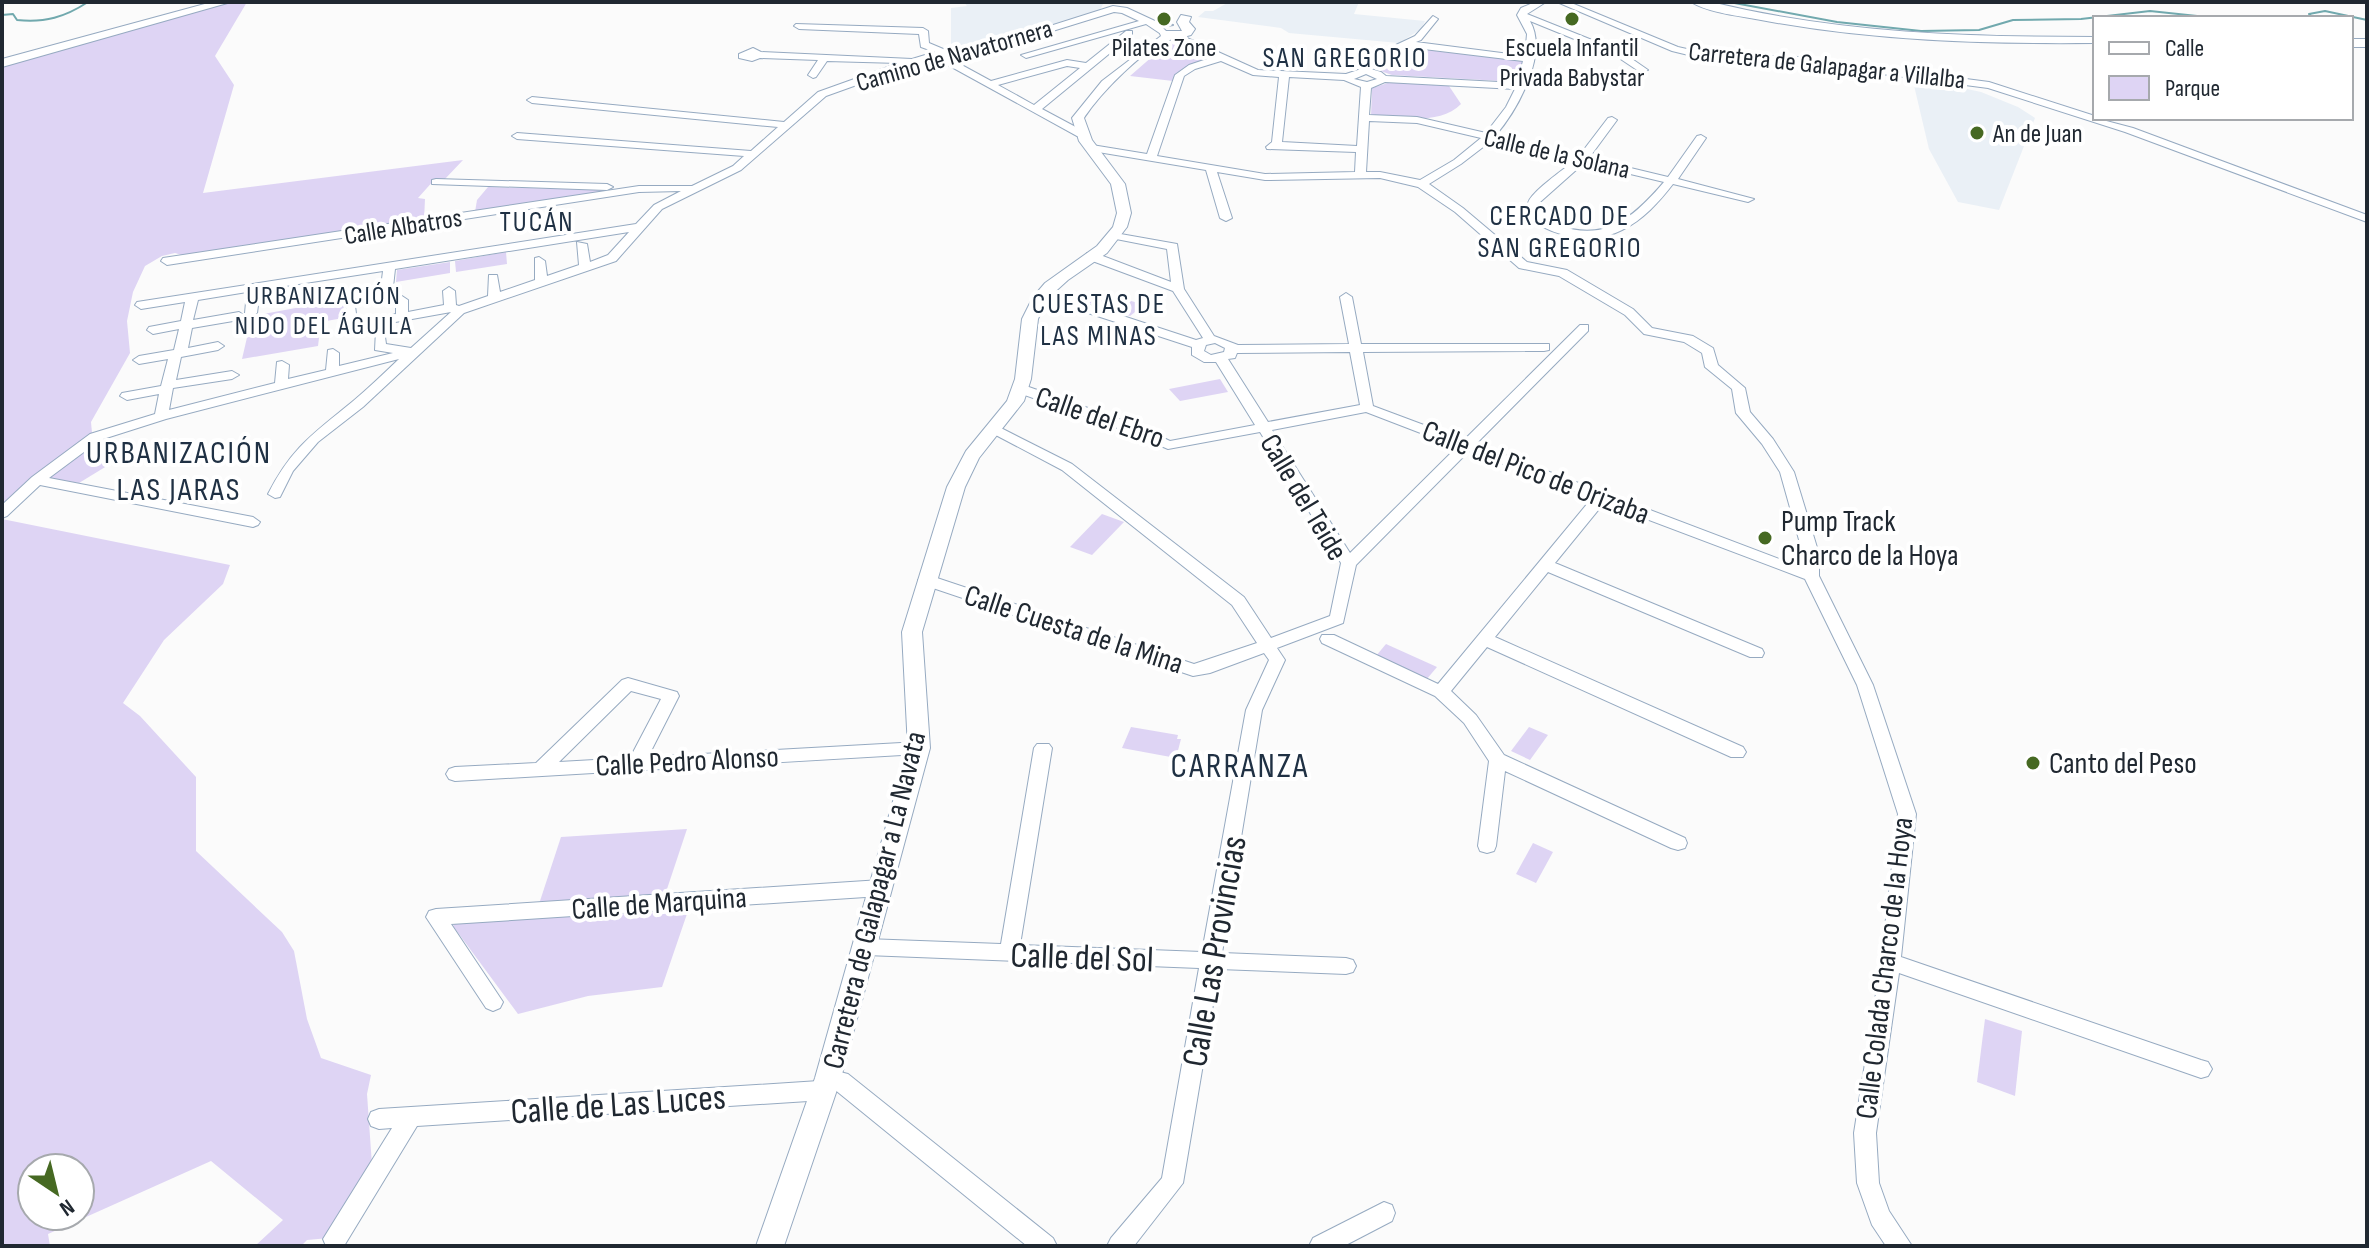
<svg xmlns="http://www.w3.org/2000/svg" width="2369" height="1248" font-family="'Sofia Sans Condensed',sans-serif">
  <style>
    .built { fill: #eaf0f6 }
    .green { fill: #ded4f4; fill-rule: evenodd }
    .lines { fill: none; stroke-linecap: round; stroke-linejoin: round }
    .stream { stroke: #71a9ae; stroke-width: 2 }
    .minor-casing { stroke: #96aac1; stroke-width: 2 }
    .major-casing { stroke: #96aac1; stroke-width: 2 }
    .minor { fill: #fff; fill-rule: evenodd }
    .major { fill: #fff; fill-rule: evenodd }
    .poi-dot { fill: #466922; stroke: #fff; stroke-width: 3 }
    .labels { text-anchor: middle; stroke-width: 8; stroke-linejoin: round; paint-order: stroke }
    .far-poi-label { font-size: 26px; fill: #202831; stroke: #fff }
    .far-street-label { font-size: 26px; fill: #202831; stroke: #fff }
    .far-neighbourhood-label { font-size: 26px; letter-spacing: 2px; fill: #203144; stroke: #fff }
    .far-quarter-label { font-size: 28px; letter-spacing: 2px; fill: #203144; stroke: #fff }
    .street-label { font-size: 30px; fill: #202831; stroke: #fff }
    .poi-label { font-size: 30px; fill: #202831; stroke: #fff; text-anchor: start }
    .neighbourhood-label { font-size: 32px; letter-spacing: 2px; fill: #203144; stroke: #fff }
    .quarter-label { font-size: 34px; letter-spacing: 2px; fill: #203144; stroke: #fff }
    .near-street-label { font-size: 36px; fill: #202831; stroke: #fff }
  </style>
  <rect width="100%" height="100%" fill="#fbfbfb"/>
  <g class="built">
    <path d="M964 2H1050L1103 4 1100 10 1011 38 951 49V8L967 6Z"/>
    <path d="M1229 2H1359L1354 14 1425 21 1421 29 1399 43 1289 33 1281 28 1198 17 1205 11H1213Z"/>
    <path d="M1912 77 1981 92 2018 107 2035 118 1999 210 1958 202 1929 149Z"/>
  </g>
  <g class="green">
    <path d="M229 2H247L215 56 234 85 203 193 463 160 445 179H435L418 198 425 199 424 220 185 256 175 253 162 256 145 266 133 292 127 321 130 353 91 422 92 433 33 478 2 507V65Z"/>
    <path d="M1169 42 1185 44 1210 58 1183 69 1173 81 1130 76Z"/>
    <path d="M1409 48 1523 61 1519 82 1392 75 1372 68 1373 62 1399 49Z"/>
    <path d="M1391 82 1449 86 1461 104C1440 126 1399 117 1371 116L1372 88Z"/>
    <path d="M488 187 610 190 475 212 477 200Z"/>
    <path d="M506 252 507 264 456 272 455 261Z"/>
    <path d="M450 262V273L396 282 397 270Z"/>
    <path d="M1103 292 1144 305 1130 316 1089 303Z"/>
    <path d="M344 299 343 318 321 322 318 346 242 359 252 316Z"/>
    <path d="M1220 379 1228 392 1180 401 1169 389Z"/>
    <path d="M100 440 133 450 79 483 49 478Z"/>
    <path d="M1102 514 1124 522 1092 555 1070 547Z"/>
    <path d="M2 519 230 565 223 584 164 640 123 703 140 716 196 777V851L282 932 294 951 307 1019 321 1058 371 1075 367 1094 372 1165 329 1238 307 1240 301 1246H255L283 1220 211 1161 48 1234 50 1246H2ZM32 1168H80V1216H32Z"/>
    <path d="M1386 644 1437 667 1426 680 1376 656Z"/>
    <path d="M1131 727 1178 735 1177 739H1181L1176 758 1122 748Z"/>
    <path d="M1529 727 1548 735 1530 760 1511 751Z"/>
    <path d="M687 829 665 895 539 904 561 837Z"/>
    <path d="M1533 843 1553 852 1536 883 1516 874Z"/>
    <path d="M689 908 662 987 588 996 518 1014 453 926 456 922Z"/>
    <path d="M1985 1019 2022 1031 2015 1096 1977 1082Z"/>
  </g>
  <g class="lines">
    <g class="stream">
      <path d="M1729 2 1837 22 1921 31 1979 30 2013 20 2081 19 2150 11 2216 18"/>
      <path d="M2 15 13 14 17 20C45 23 65 17 88 2"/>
      <path d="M2313 18 2309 14 2325 11 2367 20"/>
    </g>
    <g class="minor-casing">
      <g id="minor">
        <path d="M1535 2H1546L1527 14 1622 52 1648 70 1640 72 1616 56 1530 21C1549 54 1517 111 1495 136L1579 156 1608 118 1612 117 1617 120 1589 158 1668 177 1697 136 1701 135 1706 138 1678 179 1754 199 1748 202 1673 184C1659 202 1643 220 1622 230 1614 234 1602 238 1592 239 1575 239 1522 229 1528 203 1531 192 1564 169 1574 161L1491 141 1461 164 1429 184 1463 208 1527 262 1567 270 1633 309 1652 328 1693 336 1713 348 1718 365 1745 388 1750 412 1773 439 1794 472 1819 554V576L1873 685 1916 814 1901 957 2201 1060 2208 1062 2212 1069 2208 1076 2201 1078 1899 973 1876 1133 1879 1183 1889 1211 1912 1246H1886L1872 1225 1857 1183 1854 1133 1881 962 1898 814 1857 685 1805 579 1604 503 1555 563 1762 649 1764 653 1762 657H1750L1548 572 1495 637 1743 747 1746 752 1743 757H1731L1487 647 1451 691 1476 715 1504 755 1685 838 1687 843 1685 848 1678 850 1671 848 1505 771 1496 846 1494 851 1487 853 1480 851 1478 846 1489 761 1464 723 1435 696 1322 643 1320 639 1322 635H1334L1438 684 1592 498 1469 451 1356 565 1343 623 1277 648 1285 660 1262 710 1222 953 1346 958 1353 960 1356 966 1353 972 1346 974 1219 969 1183 1183 1134 1246H1107L1111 1238 1162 1178 1199 968 866 955 859 953 856 947 859 941 866 939 1001 944 1034 748 1037 744H1049L1052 748 1020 945 1202 952 1246 710 1269 660 1264 653 1210 673 1193 676 921 584 918 580 926 575 931 576 1194 664 1257 643 1232 605 1062 470 990 432 988 429 995 425 1072 464 1244 597 1271 638 1330 616 1341 563 1260 432 1168 449 1126 431 1016 392V386H1026L1136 425 1170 441 1255 425 1216 362H1204L1192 355V347L1039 297V291H1047L1196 340 1203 338 1173 291 1087 259V253H1095L1171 282 1167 249 1111 238 1109 236 1115 233 1177 244 1184 289 1214 336 1238 345 1349 344 1340 297 1346 293 1352 297 1361 344H1549V350L1544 351 1363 352 1373 406 1464 440 1580 325H1588V331L1476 444 1803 568V554L1780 472 1762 444 1736 413 1732 389 1705 367 1702 353 1684 342 1644 334 1625 315 1559 276 1519 268 1455 212 1418 187 1380 178 1265 180 1217 172 1232 218 1226 221 1220 218 1206 170 1092 151 1087 148 1092 145 1147 154 1175 75 1189 65 1213 57 1170 37V33H1176L1258 70 1346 74 1361 69 1364 60 1415 36 1433 16 1438 19 1421 40 1416 42 1525 56 1527 34 1517 15 1521 8ZM1407 47 1523 61 1517 83 1386 76 1381 72 1371 69 1372 63ZM1221 61 1253 75 1279 77 1272 142 1266 147 1267 149 1356 152 1355 172 1265 174 1157 156 1184 76 1195 69ZM1366 74 1377 79 1367 82 1354 79ZM1289 77 1344 80 1361 87 1357 146 1282 142ZM1385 82 1515 89 1506 107 1486 133 1417 117 1369 115 1371 88ZM1369 121 1417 123 1481 138 1454 160 1420 180 1380 172H1366ZM1584 163 1664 182C1634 217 1605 243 1558 225 1546 220 1539 216 1539 203ZM1215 343 1225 348 1224 352 1211 355 1204 351 1206 345ZM1350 352 1360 405 1268 422 1228 359 1235 358 1237 353ZM1366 412 1457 447 1350 553 1272 430Z"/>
        <path d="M1557 2H1569L1678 47 1709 54 1798 57 1989 82 2095 116V118L2133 128 2367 215V222L2125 132 1988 88 1798 63 1709 60 1672 51Z"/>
        <path d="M1113 6 1127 8 1155 21 1173 25 1162 27 1166 31 1161 34 1146 24 1026 58 1021 55 1139 21 1122 13 1114 12 1017 42 947 57 991 81 1067 60 1086 63 1126 31H1132V35L1042 109 1085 132V136H1077L937 59 918 63 826 96 741 170 662 209 616 261 464 313 363 407 318 442 293 471 280 497 275 498 268 494C292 447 313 434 352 402 369 388 384 373 399 359L166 419 100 440 49 478 253 517 260 522 258 525 253 527 40 485 7 516 2 518V505L32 477 90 434 155 414 159 394 127 400 120 396 122 393 161 386 168 359 139 364 133 360 139 356 174 350 179 329 153 334 147 330 149 327 181 321 185 302 141 309 135 305 137 302 636 224 654 205 681 191 639 192 167 265 161 261 163 258 639 186H692L733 166 744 156 517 139 512 136 517 133 751 151 778 127 532 103 527 100 532 97 784 122 818 92 899 63 827 61 816 77 813 78 808 75 818 60 760 58 752 61 739 58V54L753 48 761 52 912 59 935 52 921 47 919 34 799 29 794 26 796 24 923 28 928 31 929 43 948 51 1012 38ZM1067 66 1080 68 1034 105 998 85ZM629 232 608 255 590 262 587 244 577 242 579 265 547 276 545 261 539 257 535 258V280L500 292 497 275H489L488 296 459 306 456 305 455 291 449 287 443 291 444 305 408 312V300L402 296 396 300V314L357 321 355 306H347L345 326 351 330 451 312 411 348 386 344 384 330H376L375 350 393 353 339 366V353L333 349 328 350 326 370 288 379 289 365 282 361 277 362 275 383 169 410 173 388 232 379 239 375 232 371 176 380 181 357 218 350 224 346 218 342 188 348 192 328 239 320 245 316 239 312 193 320 198 300 247 292 245 313 251 317 257 313 260 290 383 271 381 287 387 291 393 287 395 269Z"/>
        <path d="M436 179 607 184 613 187 607 190 432 184V180Z"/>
        <path d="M628 678 677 692 679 696 648 757 919 742 925 744 928 748 925 752 919 754 455 781 449 779 446 774 449 769 455 767 536 763 622 680ZM631 691 661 699 630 758 559 762Z"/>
        <path d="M881 880 888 883 891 888 888 893 881 896 451 924 503 1002 500 1008 493 1011 486 1008 426 917 429 911 436 909Z"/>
        <path d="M828 1069 848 1074 1053 1238 1057 1246H1027L834 1089 832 1097 824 1100 417 1126 344 1246H326L323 1239 392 1128 379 1129 371 1126 368 1119 371 1112 379 1109 819 1081 821 1071Z"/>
        <path d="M1384 1202 1392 1205 1395 1213 1392 1221 1344 1246H1309L1313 1238Z"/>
      </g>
    </g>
    <g class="major-casing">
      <g id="major">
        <path d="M212 2H231L2 67V59Z"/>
        <path d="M1691 2H1711C1838 33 1965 37 2095 37V43C1983 44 1872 41 1761 20 1740 16 1709 13 1691 2Z"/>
        <path d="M1181 15 1191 17 1189 22 1195 29 1191 35C1185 37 1178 38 1173 39 1146 45 1099 95 1084 118L1092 140 1125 184 1131 213 1127 227 1107 253 1068 280 1047 299 1038 319 1031 379 1024 401 979 458 965 487 922 632 930 748 841 1078 784 1246H756L815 1078 908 748 902 632 947 487 966 451 1007 401 1015 379 1022 319 1033 297 1045 283 1097 246 1113 227 1117 213 1111 184 1079 141 1072 118 1102 81 1161 36 1159 31H1182L1177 22Z"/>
        <rect x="2351" y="39" width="16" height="8"/>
      </g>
    </g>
    <use href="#minor" class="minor"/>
    <use href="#major" class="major"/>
  </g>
  <g class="poi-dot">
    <circle cx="1164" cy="19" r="8"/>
    <circle cx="1572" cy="19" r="8"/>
    <circle cx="1977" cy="133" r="8"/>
    <circle cx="1765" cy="538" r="8"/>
    <circle cx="2033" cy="763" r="8"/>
  </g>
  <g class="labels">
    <g class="far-poi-label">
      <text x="1164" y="56">Pilates Zone</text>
      <text x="1572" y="56">Escuela Infantil<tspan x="1572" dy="30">Privada Babystar</tspan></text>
      <text x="1993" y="142" text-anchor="start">An de Juan</text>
    </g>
    <g class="far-street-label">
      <text transform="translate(954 55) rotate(-16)" y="9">Camino de Navatornera</text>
      <text transform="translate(1827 65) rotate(6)" y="9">Carretera de Galapagar a Villalba</text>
      <text transform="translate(1557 153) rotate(13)" y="9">Calle de la Solana</text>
      <text transform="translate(403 226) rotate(-9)" y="9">Calle Albatros</text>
    </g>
    <g class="far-neighbourhood-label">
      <text x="324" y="304">URBANIZACIÓN<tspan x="324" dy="30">NIDO DEL ÁGUILA</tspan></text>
    </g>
    <g class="far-quarter-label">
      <text x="1345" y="67">SAN GREGORIO</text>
      <text x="1560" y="225">CERCADO DE<tspan x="1560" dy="32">SAN GREGORIO</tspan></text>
      <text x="537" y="231">TUCÁN</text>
      <text x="1099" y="313">CUESTAS DE<tspan x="1099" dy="32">LAS MINAS</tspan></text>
    </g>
    <g class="street-label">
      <text transform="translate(1100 417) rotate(19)" y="10">Calle del Ebro</text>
      <text transform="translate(1536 472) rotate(21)" y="10">Calle del Pico de Orizaba</text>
      <text transform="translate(1304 497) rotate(59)" y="10">Calle del Teide</text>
      <text transform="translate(1074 629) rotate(18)" y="10">Calle Cuesta de la Mina</text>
      <text transform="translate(687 761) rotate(-3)" y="10">Calle Pedro Alonso</text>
      <text transform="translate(874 900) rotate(-76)" y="10">Carretera de Galapagar a La Navata</text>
      <text transform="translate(659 903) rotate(-4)" y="10">Calle de Marquina</text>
      <text transform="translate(1884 968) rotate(-83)" y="10">Calle Colada Charco de la Hoya</text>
    </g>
    <g class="poi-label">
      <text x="1781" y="531">Pump Track<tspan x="1781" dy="34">Charco de la Hoya</tspan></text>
      <text x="2049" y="773">Canto del Peso</text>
    </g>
    <g class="neighbourhood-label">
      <text x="179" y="463">URBANIZACIÓN<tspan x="179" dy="37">LAS JARAS</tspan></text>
    </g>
    <g class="quarter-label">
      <text x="1240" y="777">CARRANZA</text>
    </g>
    <g class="near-street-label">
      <text transform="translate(1213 951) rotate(-80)" y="13">Calle Las Provincias</text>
      <text transform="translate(1082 956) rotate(2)" y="13">Calle del Sol</text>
      <text transform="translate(618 1103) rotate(-4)" y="13">Calle de Las Luces</text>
    </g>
  </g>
  <rect width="2369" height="1248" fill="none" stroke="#202831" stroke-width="8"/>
  <rect x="2093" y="16" width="260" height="104" fill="#ffffff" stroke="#a6a9ad" stroke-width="2"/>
  <rect x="2109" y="42" width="40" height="12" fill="#ffffff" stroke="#a6a9ad" stroke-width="2"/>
  <text x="2165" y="56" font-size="24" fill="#202831">Calle</text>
  <rect x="2109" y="76" width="40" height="24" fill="#ded4f4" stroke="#a6a9ad" stroke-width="2"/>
  <text x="2165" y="96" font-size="24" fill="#202831">Parque</text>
  <g transform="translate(56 1192) rotate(145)"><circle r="38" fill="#ffffff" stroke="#a6a9ad" stroke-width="2"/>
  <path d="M0-6L14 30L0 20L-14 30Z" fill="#466922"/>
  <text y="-12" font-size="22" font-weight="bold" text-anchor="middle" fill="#202831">N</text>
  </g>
</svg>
